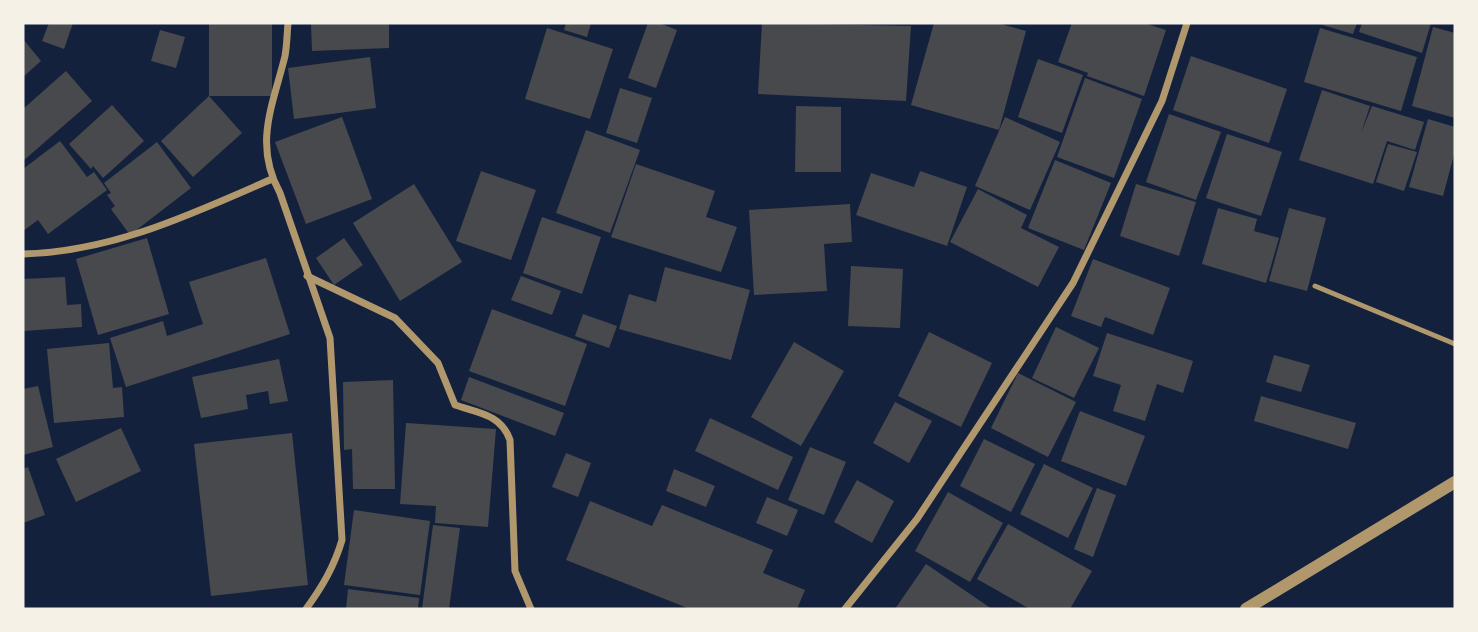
<svg xmlns="http://www.w3.org/2000/svg" width="1478" height="632" font-family="Figtree,sans-serif">
  <style>
    .building { fill: #48494c }
    .lines { fill: none; stroke-linecap: round; stroke-linejoin: round }
    .service { stroke: #b1986c; stroke-width: 5 }
    .minor { stroke: #b1986c; stroke-width: 7 }
    .tertiary { stroke: #b1986c; stroke-width: 12 }
  </style>
  <rect width="100%" height="100%" fill="#14213d"/>
  <g class="building">
    <path d="M49 23H73L64 49 42 41Z"/>
    <rect x="209" y="23" width="63" height="73"/>
    <path d="M311 23H389V48L312 51Z"/>
    <path d="M566 23H591L587 37 564 30Z"/>
    <path d="M648 23H659L677 30 656 88 628 78Z"/>
    <path d="M762 23 911 26 906 101 758 94Z"/>
    <path d="M934 23H997L1026 31 999 130 911 105Z"/>
    <path d="M1072 23H1144L1166 30 1144 96 1087 76 1088 73 1058 62Z"/>
    <path d="M1316 23H1357L1353 34Z"/>
    <path d="M1362 23H1431L1422 53 1359 32Z"/>
    <path d="M1433 27 1455 33V118L1412 106Z"/>
    <path d="M547 28 613 49 590 119 525 99Z"/>
    <path d="M1320 28 1417 57 1401 111 1304 82Z"/>
    <path d="M160 30 185 37 176 68 151 61Z"/>
    <path d="M23 39 41 61 23 77Z"/>
    <path d="M1191 56 1287 89 1269 143 1173 110Z"/>
    <path d="M370 57 376 108 294 119 288 68Z"/>
    <path d="M1038 59 1083 75 1062 133 1018 117Z"/>
    <path d="M66 71 92 101 23 161V109Z"/>
    <path d="M1085 78 1142 99 1114 178 1057 157Z"/>
    <path d="M620 88 652 98 637 143 606 133Z"/>
    <path d="M1322 90 1370 106 1361 133 1372 106 1424 122 1415 150 1387 141 1373 184 1299 160Z"/>
    <path d="M209 96 242 133 193 177 161 141Z"/>
    <path d="M112 105 144 141 103 178 93 166 91 169 69 144Z"/>
    <path d="M796 106 841 107V172H795Z"/>
    <path d="M1169 114 1221 132 1196 200 1146 182Z"/>
    <path d="M342 117 372 199 306 224 275 142Z"/>
    <path d="M1005 117 1060 142 1030 210 975 186Z"/>
    <path d="M1428 119 1455 127V151L1443 196 1409 187Z"/>
    <path d="M586 130 640 150 610 233 556 213Z"/>
    <path d="M1227 134 1282 152 1261 216 1206 198Z"/>
    <path d="M60 141 87 177 94 172 107 190 48 234 38 220 23 231V169Z"/>
    <path d="M157 142 191 188 130 235 111 209 115 206 107 195 111 193 104 183Z"/>
    <path d="M1388 144 1417 152 1404 191 1376 182Z"/>
    <path d="M1055 160 1111 183 1084 250 1028 228Z"/>
    <path d="M636 164 715 191 706 217 737 227 721 272 611 237Z"/>
    <path d="M481 171 536 190 511 260 456 241Z"/>
    <path d="M920 171 967 187 947 246 856 215 871 173 914 187Z"/>
    <path d="M414 184 462 262 400 301 353 223Z"/>
    <path d="M1136 184 1196 202 1179 256 1120 236Z"/>
    <path d="M978 189 1027 215 1021 228 1059 247 1038 287 950 242Z"/>
    <path d="M850 204 852 242 824 244 827 291 754 295 749 210Z"/>
    <path d="M1218 208 1257 219 1254 231 1279 238 1266 283 1202 264Z"/>
    <path d="M1289 208 1326 218 1307 291 1269 281Z"/>
    <path d="M542 217 601 237 582 294 523 273Z"/>
    <path d="M147 238 169 314 98 335 76 259Z"/>
    <path d="M344 238 363 265 334 285 316 258Z"/>
    <path d="M266 258 290 334 126 387 110 338 163 321 167 336 203 324 189 282Z"/>
    <path d="M1093 259 1170 288 1153 335 1105 317 1101 327 1071 316Z"/>
    <path d="M851 266 903 269 900 328 848 326Z"/>
    <path d="M665 267 750 290 731 360 619 329 629 294 656 302Z"/>
    <path d="M521 276 561 291 552 315 511 300Z"/>
    <path d="M65 277 67 305 81 304 82 327 23 331V279Z"/>
    <path d="M492 309 587 344 565 406 469 371Z"/>
    <path d="M583 314 617 326 609 348 575 336Z"/>
    <path d="M1056 327 1099 348 1074 398 1032 378Z"/>
    <path d="M929 332 992 363 961 427 898 396Z"/>
    <path d="M1107 333 1193 361 1183 393 1157 384 1145 421 1113 411 1121 385 1093 376Z"/>
    <path d="M794 342 844 371 801 446 751 417Z"/>
    <path d="M109 343 113 388 122 387 124 417 54 423 47 349Z"/>
    <path d="M1274 355 1310 365 1301 392 1266 382Z"/>
    <path d="M279 359 288 401 270 404 268 391 246 395 248 409 201 418 192 377Z"/>
    <path d="M1018 373 1076 402 1048 457 991 428Z"/>
    <path d="M469 377 564 413 555 436 461 400Z"/>
    <path d="M393 380 395 489H353L352 449 344 450 343 382Z"/>
    <path d="M38 386 53 447 23 455V389Z"/>
    <path d="M1261 396 1356 423 1348 449 1254 421Z"/>
    <path d="M895 402 932 421 909 463 873 443Z"/>
    <path d="M1080 411 1145 436 1126 486 1061 461Z"/>
    <path d="M710 418 793 457 778 490 695 451Z"/>
    <path d="M406 423 496 429 488 527 435 523 436 506 400 504Z"/>
    <path d="M121 428 141 471 76 502 56 459Z"/>
    <path d="M292 433 308 585 211 596 194 444Z"/>
    <path d="M984 439 1035 464 1011 512 960 486Z"/>
    <path d="M810 447 846 462 824 515 788 500Z"/>
    <path d="M566 453 591 463 578 497 552 487Z"/>
    <path d="M1044 464 1093 488 1068 538 1020 514Z"/>
    <path d="M28 467 45 515 23 523V469Z"/>
    <path d="M674 469 715 486 706 507 666 491Z"/>
    <path d="M857 480 894 501 872 543 834 522Z"/>
    <path d="M1097 488 1116 495 1093 557 1074 549Z"/>
    <path d="M948 492 1003 523 970 582 915 551Z"/>
    <path d="M767 497 798 510 787 536 756 523Z"/>
    <path d="M590 501 652 526 662 505 773 550 763 573 805 590 797 609H690L566 560Z"/>
    <path d="M354 510 430 521 420 595 344 585Z"/>
    <path d="M1008 524 1092 571 1070 609H1030L977 579Z"/>
    <path d="M433 525 460 528 449 609H422Z"/>
    <path d="M926 564 992 609H895Z"/>
    <path d="M348 589 419 598 418 609H346Z"/>
  </g>
  <g class="lines">
    <path class="service" d="M1315 286 1455 344"/>
    <g class="minor">
      <path d="M288 23C287 34 287 45 285 56 273 105 253 144 280 193L330 338 342 540C334 567 322 587 306 609"/>
      <path d="M23 254C112 252 192 214 272 179"/>
      <path d="M307 276 395 318 438 363 455 405C478 413 501 414 510 440L515 571 531 609"/>
      <path d="M845 609 917 519 1073 283 1162 101 1187 23"/>
    </g>
    <path class="tertiary" d="M1246 609 1455 482"/>
  </g>
  <rect width="1478" height="632" fill="none" stroke="#f6f1e7" stroke-width="49"/>
</svg>
